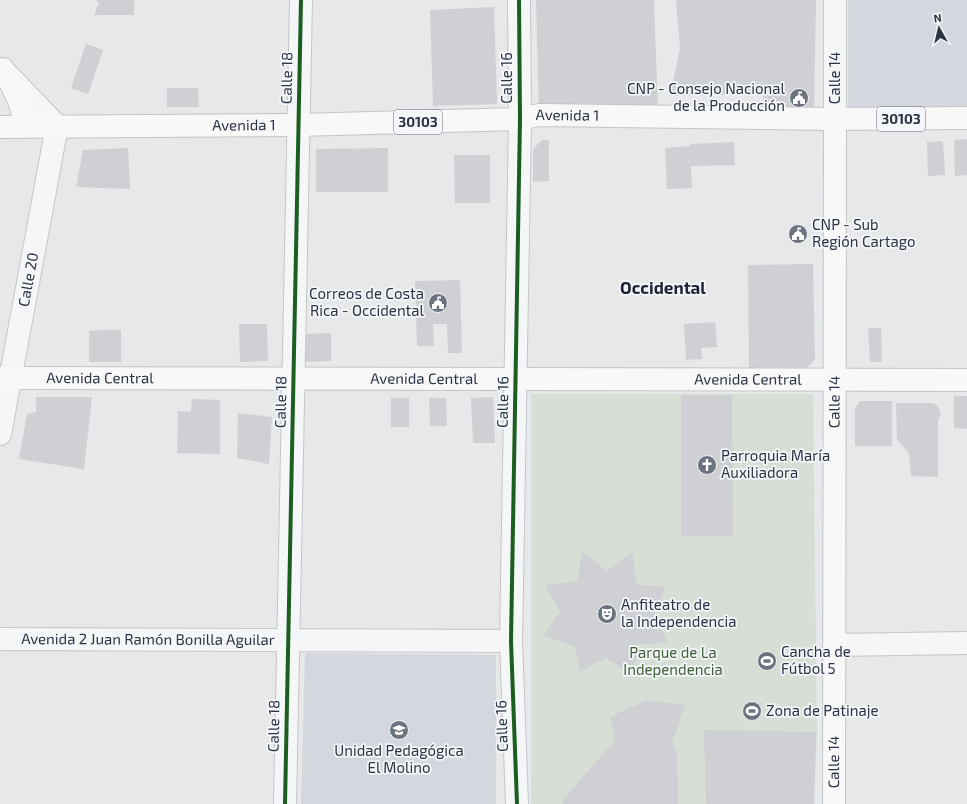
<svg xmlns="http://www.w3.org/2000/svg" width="967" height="804" font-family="'Exo 2',sans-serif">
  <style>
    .built { fill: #d4d7dd }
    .green { fill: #d6ded6 }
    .building { fill: #ced0d3 }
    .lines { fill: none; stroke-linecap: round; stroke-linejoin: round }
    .minor-casing { stroke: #c4c6c8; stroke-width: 24 }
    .major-casing { stroke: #c2c5c8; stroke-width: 24 }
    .minor { stroke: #f5f6f7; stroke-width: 22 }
    .major { stroke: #f8f8f8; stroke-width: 22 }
    .cycleway-casing { stroke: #f4f6f9; stroke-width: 6 }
    .cycleway { stroke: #1b5e20; stroke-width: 4 }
    .labels { text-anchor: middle; stroke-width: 3.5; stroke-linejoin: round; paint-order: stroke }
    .shield { fill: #f4f6f9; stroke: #676e7b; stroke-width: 1 }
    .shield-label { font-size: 14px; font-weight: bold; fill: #2b3445 }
    .street-label { font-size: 15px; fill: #2b3445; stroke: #f4f6f9 }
    .poi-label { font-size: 15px; fill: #2b3445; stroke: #f4f6f9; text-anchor: start }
    .park-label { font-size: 15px; fill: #3f6138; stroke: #f4f6f9 }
    .quarter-label { font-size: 17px; font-weight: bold; fill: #1d2536; stroke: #f4f6f9 }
  </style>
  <rect width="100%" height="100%" fill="#e6e8ea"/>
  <g class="built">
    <path d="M848 0H967V107L848 108Z"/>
    <path d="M305 653 496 655V804H301Z"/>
  </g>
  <path class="green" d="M531 394H813L817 732 814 804H531Z"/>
  <g class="building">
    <path d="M95 0H134V15H94L99 3Z"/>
    <path d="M536 0H654L658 111 539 115Z"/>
    <path d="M676 0H816L814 111 763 110V94L670 96 680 48Z"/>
    <path d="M494 7 497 104 433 106 430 10Z"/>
    <path d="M86 44 103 50 88 94 71 88Z"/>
    <path d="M167 88H198L199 107H167Z"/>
    <path d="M967 139V175L955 176 954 140Z"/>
    <path d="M542 140H549V181L533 182V149Z"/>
    <path d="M943 141 945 175 928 176 927 142Z"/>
    <path d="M734 142 735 165 691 166 692 188 667 189 665 148 690 146V144Z"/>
    <path d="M128 148 130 189 76 187 83 150Z"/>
    <path d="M388 148V192H316V149Z"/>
    <path d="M454 155H490V203H455Z"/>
    <path d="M813 264 815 359 806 369 749 372 748 265Z"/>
    <path d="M460 280 462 353H448L447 324H433L434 346H417L415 281Z"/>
    <path d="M715 322 717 347 701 348 702 359 686 360 684 324Z"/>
    <path d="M239 324H267L268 361 240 362Z"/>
    <path d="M868 328H881L882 362H870Z"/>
    <path d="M105 330H121V362H89V331Z"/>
    <path d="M331 333V361L305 362 304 334Z"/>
    <path d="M681 395H732L733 536H681Z"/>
    <path d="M954 396H967V429L954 428Z"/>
    <path d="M36 397H92L84 469 19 459 27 414 36 412Z"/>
    <path d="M493 397 495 443H473L471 398Z"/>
    <rect x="391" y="398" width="18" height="29"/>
    <path d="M429 398H446L447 426H430Z"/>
    <path d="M192 399 220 400V454L177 453 178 411 191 412Z"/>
    <path d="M860 401H892V446H855V408Z"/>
    <path d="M896 403H932L937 405 941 414 938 420V477L911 476 909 454 897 439Z"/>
    <path d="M238 413 272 417 269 464 237 458Z"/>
    <path d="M582 552 607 571 632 552 637 584 665 587 654 616 668 643 638 644 633 675 606 658 580 671 575 647 544 635 560 612 545 585 577 581Z"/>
    <path d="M646 700 685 705 672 742 677 754 678 804H563L562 801 615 740 610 717Z"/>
    <path d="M704 730 816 732 814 804H706Z"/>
  </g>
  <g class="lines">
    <g class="minor-casing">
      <g id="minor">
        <path d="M835 119V0"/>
        <path id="s1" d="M0 434 57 126 9 76"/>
        <path id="s2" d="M0 639 511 641"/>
        <path d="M834 645 967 643"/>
        <path d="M285 804 301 0"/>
        <path d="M517 804 511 641 520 119 519 0"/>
      </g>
    </g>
    <g class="major-casing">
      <g id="major">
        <path d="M3 69C13 88 24 105 24 127"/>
        <path id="s3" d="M0 127 298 125 520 119 539 115 835 119 967 118"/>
        <path id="s4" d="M0 378 967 380"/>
        <path id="s5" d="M834 804 835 119"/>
      </g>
    </g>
    <use href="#minor" class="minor"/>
    <use href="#major" class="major"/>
    <g class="cycleway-casing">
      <g id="cycleway">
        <path d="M285 804 301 0"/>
        <path d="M517 804 511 641 520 119 519 0"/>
      </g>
    </g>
    <use href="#cycleway" class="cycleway"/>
  </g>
  <defs>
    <g id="civic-disc" transform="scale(1)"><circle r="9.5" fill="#6c737f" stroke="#f4f6f9"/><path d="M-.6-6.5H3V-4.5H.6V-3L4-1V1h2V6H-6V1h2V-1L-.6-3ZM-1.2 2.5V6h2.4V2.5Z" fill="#fff"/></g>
    <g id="church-disc" transform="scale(1)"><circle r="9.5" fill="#6c737f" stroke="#f4f6f9"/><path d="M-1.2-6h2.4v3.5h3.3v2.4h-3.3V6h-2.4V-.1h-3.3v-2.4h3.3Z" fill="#fff"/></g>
    <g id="theatre-disc" transform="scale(1)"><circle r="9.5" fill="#6c737f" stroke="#f4f6f9"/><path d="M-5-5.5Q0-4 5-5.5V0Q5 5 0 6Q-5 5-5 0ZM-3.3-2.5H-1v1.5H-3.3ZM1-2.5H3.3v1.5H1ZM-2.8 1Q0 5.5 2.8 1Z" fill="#fff"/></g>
    <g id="stadium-disc" transform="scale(1)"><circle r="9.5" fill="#6c737f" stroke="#f4f6f9"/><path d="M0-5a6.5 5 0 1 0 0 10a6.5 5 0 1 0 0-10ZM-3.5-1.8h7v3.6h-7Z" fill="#fff"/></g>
    <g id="school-disc" transform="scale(1)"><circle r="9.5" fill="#6c737f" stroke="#f4f6f9"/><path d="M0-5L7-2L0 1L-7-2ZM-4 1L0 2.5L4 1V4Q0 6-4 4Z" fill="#fff"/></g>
  </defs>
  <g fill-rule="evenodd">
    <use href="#civic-disc" x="799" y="98"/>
    <use href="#civic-disc" x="798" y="234"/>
    <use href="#civic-disc" x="438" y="303"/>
    <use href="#church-disc" x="707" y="465"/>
    <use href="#theatre-disc" x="607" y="614"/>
    <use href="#stadium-disc" x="767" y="661"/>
    <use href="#stadium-disc" x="752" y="711"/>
    <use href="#school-disc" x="399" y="730"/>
  </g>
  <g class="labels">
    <g class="shield">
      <rect x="877" y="107" width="48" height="24" rx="3"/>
      <rect x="394" y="110" width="48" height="24" rx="3"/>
    </g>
    <g class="shield-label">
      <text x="901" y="124">30103</text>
      <text x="418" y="127">30103</text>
    </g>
    <g class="street-label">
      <text transform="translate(287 78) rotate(-89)" y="5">Calle 18</text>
      <text transform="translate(507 78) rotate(-90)" y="5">Calle 16</text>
      <text transform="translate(835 78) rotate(-90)" y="5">Calle 14</text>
      <text dy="5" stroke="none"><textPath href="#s3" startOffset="568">Avenida 1</textPath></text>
      <text dy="5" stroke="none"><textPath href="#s3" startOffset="244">Avenida 1</textPath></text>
      <text dy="5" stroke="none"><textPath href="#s1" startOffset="157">Calle 20</textPath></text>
      <text dy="5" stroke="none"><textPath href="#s4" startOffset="100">Avenida Central</textPath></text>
      <text dy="5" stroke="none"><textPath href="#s4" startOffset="424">Avenida Central</textPath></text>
      <text dy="5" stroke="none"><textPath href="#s4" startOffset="748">Avenida Central</textPath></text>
      <text transform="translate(281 402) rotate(-89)" y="5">Calle 18</text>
      <text transform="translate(503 402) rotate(-89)" y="5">Calle 16</text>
      <text dy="5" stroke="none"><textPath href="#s5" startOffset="402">Calle 14</textPath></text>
      <text dy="5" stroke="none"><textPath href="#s2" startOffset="148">Avenida 2 Juan Ramón Bonilla Aguilar</textPath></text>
      <text transform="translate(274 726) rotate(-89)" y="5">Calle 18</text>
      <text transform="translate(502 726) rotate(-92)" y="5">Calle 16</text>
      <text dy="5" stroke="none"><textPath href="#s5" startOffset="42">Calle 14</textPath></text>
    </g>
    <g class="poi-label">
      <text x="785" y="94" text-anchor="end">CNP - Consejo Nacional<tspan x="785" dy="17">de la Producción</tspan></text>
      <text x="812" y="230">CNP - Sub<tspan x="812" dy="17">Región Cartago</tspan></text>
      <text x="424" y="299" text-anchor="end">Correos de Costa<tspan x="424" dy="17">Rica - Occidental</tspan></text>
      <text x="721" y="461">Parroquia María<tspan x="721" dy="17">Auxiliadora</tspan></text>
      <text x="621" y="610">Anfiteatro de<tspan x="621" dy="17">la Independencia</tspan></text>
      <text x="781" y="657">Cancha de<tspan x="781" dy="17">Fútbol 5</tspan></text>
      <text x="766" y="716">Zona de Patinaje</text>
      <text x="399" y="756" text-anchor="middle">Unidad Pedagógica<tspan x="399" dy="17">El Molino</tspan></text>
    </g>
    <g class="park-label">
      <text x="673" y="658">Parque de La<tspan x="673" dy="17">Independencia</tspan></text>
    </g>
    <g class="quarter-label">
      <text x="663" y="294">Occidental</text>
    </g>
  </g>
  <g transform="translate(939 28) rotate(352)" stroke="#f4f6f9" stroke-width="3" paint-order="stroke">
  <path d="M0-3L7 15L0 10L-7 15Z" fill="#2b3445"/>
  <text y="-6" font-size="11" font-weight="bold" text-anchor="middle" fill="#2b3445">N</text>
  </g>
</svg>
